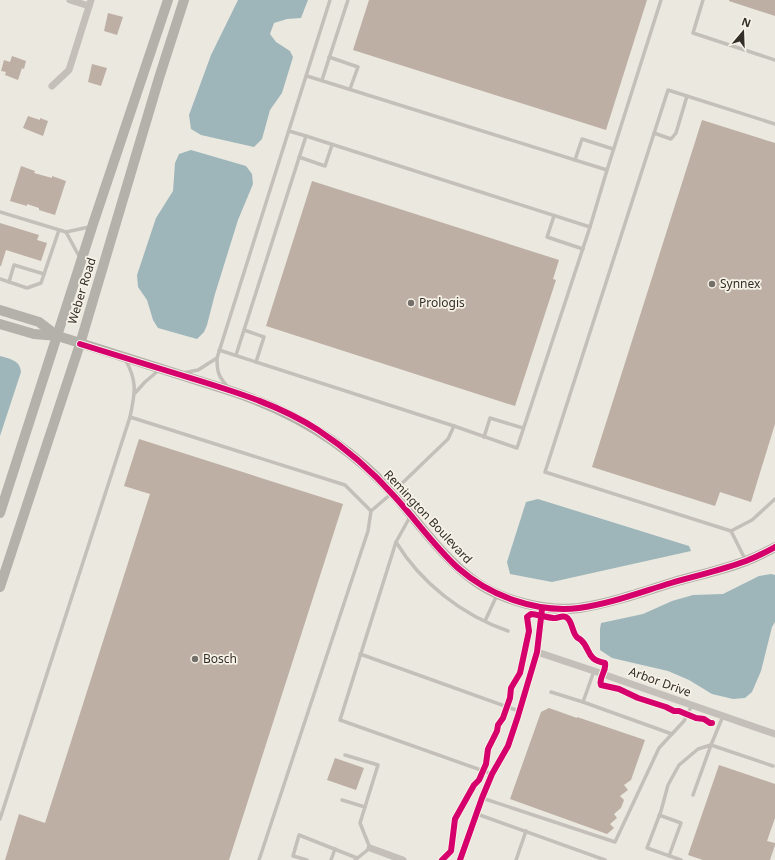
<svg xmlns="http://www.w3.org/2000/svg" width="775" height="860" font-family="'Noto Sans',sans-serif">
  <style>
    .water { fill: #9eb6ba }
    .building { fill: #bdafa4 }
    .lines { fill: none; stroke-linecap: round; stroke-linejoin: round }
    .lane { stroke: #c4c0b9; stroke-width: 3.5 }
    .street { stroke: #c4c0b9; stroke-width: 7 }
    .secondary { stroke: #b4b0aa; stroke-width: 10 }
    .cycleway-casing { stroke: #f7f2e7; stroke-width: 8 }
    .cycleway { stroke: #d6006c; stroke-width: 6 }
    .poi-dot { fill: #746f68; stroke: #f7f2e7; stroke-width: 1.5 }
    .labels { text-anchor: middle; stroke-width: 3.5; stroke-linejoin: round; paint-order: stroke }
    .poi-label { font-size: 12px; fill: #342e28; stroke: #f7f2e7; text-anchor: start }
    .street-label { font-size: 12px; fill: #342e28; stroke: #f7f2e7 }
  </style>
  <rect width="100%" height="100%" fill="#ebe8e0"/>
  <g class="water">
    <path d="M238 0H308L301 18 287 19 274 23 270 34 276 42 290 51 293 57 282 93 270 110 262 139 254 147 201 135 191 129 189 115 211 55Z"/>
    <path d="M191 150 246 166 252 174 253 184 238 220 215 294 207 325 204 332 197 339 158 328 153 320 147 300 138 287 137 275 156 218 173 191 175 163 179 154Z"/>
    <path d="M0 356C10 359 20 360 21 372L0 436Z"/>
    <path d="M538 499 689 546 691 551 552 582 510 574 507 562 526 502Z"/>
    <path d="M771 574 775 575V622L772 627 761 671 752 692 745 698 733 699 712 694 689 680 668 671 612 658 600 650V629L601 623 643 614 672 601 693 595 723 594 759 576Z"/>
  </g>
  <g class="building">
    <path d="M369 0H647L606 130 353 50Z"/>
    <path d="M729 0H775V16L729 1Z"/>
    <path d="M108 13 123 17 117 35 104 31Z"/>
    <path d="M12 56 26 61 24 69 22 68 18 80 5 75 6 72 1 71 4 60 10 62Z"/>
    <path d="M92 64 107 68 101 86 88 82Z"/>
    <path d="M28 116 40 120V118L48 121 43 136 23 128Z"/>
    <path d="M702 120 775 143V424L751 502 720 492 715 506 592 467Z"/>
    <path d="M21 166 35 171 34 173 52 178V176L66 181 55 215 39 210V208L27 204V206L10 201Z"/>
    <path d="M312 181 559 260 553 279 556 280 515 406 266 326Z"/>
    <path d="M0 223 39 235 37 240 47 243 41 261 6 250 1 266H0Z"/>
    <path d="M139 439 343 504 229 860H5L19 814 45 823 150 494 124 486Z"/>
    <path d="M549 708 577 718V717L645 740 631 780 624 785 628 790 620 796 624 800 621 808 614 814 617 818 610 824 614 828 607 834 510 799 541 712Z"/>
    <path d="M335 758 364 768 356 790 327 780Z"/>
    <path d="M719 765 775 784V818L767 841 775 843V845L770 860H703L688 855Z"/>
  </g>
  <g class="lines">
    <g class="lane">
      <path d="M703 0 693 33 775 60"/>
      <path d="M329 57 358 67 350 89"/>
      <path d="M307 76 607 170 661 0"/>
      <path d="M322 80 348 0"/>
      <path d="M775 124 668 90 545 472 731 531 752 520 775 499"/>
      <path d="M654 133 671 139 676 133 687 96"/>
      <path d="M306 136 590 227 517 448 454 426"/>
      <path d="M299 157 325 166 332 145"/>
      <path d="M575 160 582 139 613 149"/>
      <path d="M0 212 66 232"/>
      <path d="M554 216 547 237 583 249"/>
      <path d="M590 227 607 170"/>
      <path d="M79 256 66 232 89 227"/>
      <path d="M0 279 27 288 41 283 59 230"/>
      <path d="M9 282 14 265 44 274"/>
      <path d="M244 330 306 136 289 131"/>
      <path d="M219 350 454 426 448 439 392 493 371 511 368 531 259 860"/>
      <path d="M236 355 244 330 264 337 256 362"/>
      <path d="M125 359C138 382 135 393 130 417"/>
      <path d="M183 373 198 370 217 358"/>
      <path d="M227 386C218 376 217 371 217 358L330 0"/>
      <path d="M135 393 145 382 159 370"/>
      <path d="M484 437 490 418 523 428"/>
      <path d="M411 515 396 542 340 720 492 774"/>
      <path d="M731 531 746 561"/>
      <path d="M396 542C421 583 462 615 508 631"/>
      <path d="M485 621 497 595"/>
      <path d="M360 654 519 711"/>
      <path d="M551 692 583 702 672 734"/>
      <path d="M583 702 594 671"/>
      <path d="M723 716 711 745 773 766"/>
      <path d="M345 755 378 765 360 823 370 848 355 860"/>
      <path d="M482 798 615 842 659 748 684 721 692 705"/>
      <path d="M342 800 365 807"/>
      <path d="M477 814 605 860"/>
      <path d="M659 815 681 823 669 856"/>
      <path d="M0 819 130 417 345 485 371 511"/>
      <path d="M307 860 293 856 299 835 357 858"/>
      <path d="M331 860 335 849"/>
      <path d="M516 860 526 831"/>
      <path d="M681 860 647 848 661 811 668 785 679 765 698 749 711 745 693 795"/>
    </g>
    <g class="street">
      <path d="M70 0 89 6"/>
      <path d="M52 86 69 70 91 0"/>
      <path d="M537 652 594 671 775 734"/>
      <path d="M370 848 403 860"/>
      <path d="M460 860 482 798 492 774 508 746 518 716 537 652 543 607"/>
    </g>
    <g class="secondary">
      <path d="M0 310 39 322 56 335"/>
      <path d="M0 324 34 334 58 336 231 391C295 412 351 446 396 497 421 526 445 560 476 582 503 601 547 612 579 608 611 603 643 592 674 582 698 575 723 570 746 561 756 557 766 552 775 547"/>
      <path d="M0 513 93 224 168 0"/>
      <path d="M0 587 80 344 159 78 184 0"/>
    </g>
    <g class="cycleway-casing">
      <g id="cycleway">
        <path d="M80 344C119 356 158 368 197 380 239 393 281 406 318 430 347 449 372 471 395 497 416 520 435 547 458 568 490 596 536 613 579 608 610 604 641 592 671 583 695 576 722 570 746 561 756 557 766 552 775 547"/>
        <path d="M442 860 451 851 455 819 474 785 479 780 486 764 488 749 497 731 498 725 503 718 510 698 511 688 520 673 529 631 527 617 531 614C539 615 546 617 553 618 557 619 561 615 566 617 572 620 572 631 576 636 578 639 579 638 581 640 591 649 586 660 605 663 607 671 598 678 601 685L619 689 638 698 666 707 674 711H679L696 718 704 719 710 723H712"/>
        <path d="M460 860 482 798 492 774 508 746 518 716 537 652 542 609"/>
      </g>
    </g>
    <use href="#cycleway" class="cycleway"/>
  </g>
  <g class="poi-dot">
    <circle cx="712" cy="284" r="4"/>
    <circle cx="411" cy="303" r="4"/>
    <circle cx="195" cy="659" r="4"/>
  </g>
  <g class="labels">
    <g class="poi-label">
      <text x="720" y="288">Synnex</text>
      <text x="419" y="307">Prologis</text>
      <text x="203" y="663">Bosch</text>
    </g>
    <g class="street-label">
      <text transform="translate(82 291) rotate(-73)" y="4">Weber Road</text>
      <text transform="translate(428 517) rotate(47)" y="4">Remington Boulevard</text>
      <text transform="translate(660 682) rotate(20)" y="4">Arbor Drive</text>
    </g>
  </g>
  <g transform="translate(743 32) rotate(19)" stroke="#f7f2e7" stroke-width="3" paint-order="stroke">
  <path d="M0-3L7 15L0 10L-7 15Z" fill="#342e28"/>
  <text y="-6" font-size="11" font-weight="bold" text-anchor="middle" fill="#342e28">N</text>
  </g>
</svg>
